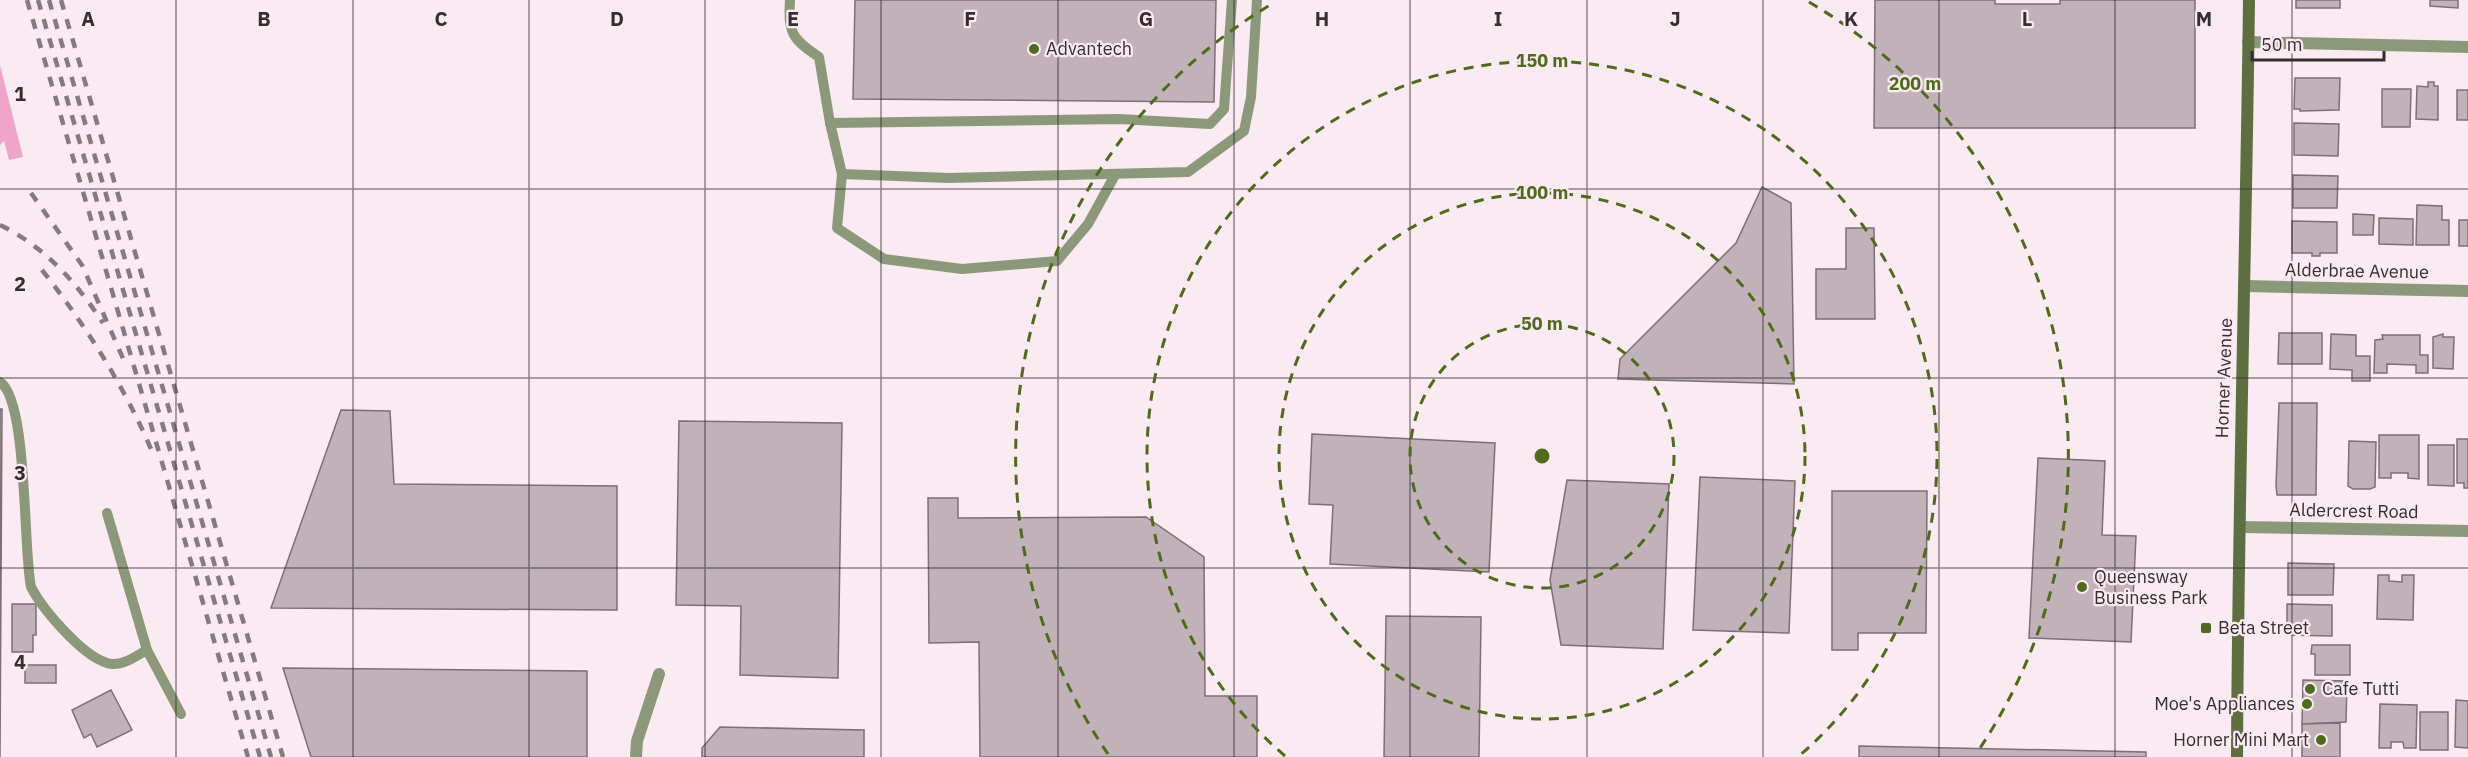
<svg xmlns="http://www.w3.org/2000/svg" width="2468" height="757" font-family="'IBM Plex Sans',sans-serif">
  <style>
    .green { fill: #eea5c9 }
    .building { fill: #c1b2b9; stroke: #7d6f75; stroke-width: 1.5 }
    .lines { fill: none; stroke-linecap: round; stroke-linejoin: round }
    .service { stroke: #8b997a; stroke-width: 10 }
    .minor { stroke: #8b997a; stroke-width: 12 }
    .secondary { stroke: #5d6f41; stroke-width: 12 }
    .rail { stroke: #857a7f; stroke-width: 4.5; stroke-dasharray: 10 10; stroke-linecap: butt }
    .grid { fill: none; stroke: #352e31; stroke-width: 1.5; stroke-opacity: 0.55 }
    .ring { fill: none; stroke: #4f6a1c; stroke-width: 3; stroke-dasharray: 10 8 }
    .poi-dot { fill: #4f6a1c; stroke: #faeaf1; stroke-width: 2 }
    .labels { text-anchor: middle; stroke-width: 4.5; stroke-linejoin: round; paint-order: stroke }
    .poi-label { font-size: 18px; fill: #352e31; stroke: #faeaf1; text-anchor: start }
    .street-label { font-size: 18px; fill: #352e31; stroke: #faeaf1 }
    .grid-label { font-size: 20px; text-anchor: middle; font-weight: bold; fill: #352e31; stroke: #faeaf1; stroke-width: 4.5; stroke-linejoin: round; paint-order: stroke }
    .centre { fill: #4f6a1c; stroke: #faeaf1; stroke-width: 3 }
    .ring-label { font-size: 18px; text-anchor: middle; font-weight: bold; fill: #4f6a1c; stroke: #faeaf1; stroke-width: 4.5; stroke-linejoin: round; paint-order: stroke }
  </style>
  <rect width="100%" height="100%" fill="#faeaf1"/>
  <path class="green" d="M0 65 23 157 9 160 4 141 0 145Z"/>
  <g class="building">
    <path d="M855 0H1216L1214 102 853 99Z"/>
    <path d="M1875 0H1995V4H2060V0H2195V128H1874Z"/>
    <rect x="2296" y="0" width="44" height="8"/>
    <path d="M2430 0H2458V8L2430 6Z"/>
    <path d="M2295 78H2340L2339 110 2300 111V109H2294Z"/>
    <path d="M2428 82H2434V86H2438V120L2416 119 2417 86 2428 87Z"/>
    <path d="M2382 89H2411L2410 127H2382Z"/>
    <rect x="2457" y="90" width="11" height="30"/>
    <path d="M2294 123 2339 124 2338 156 2294 155Z"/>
    <path d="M2293 175 2338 176 2337 208H2293Z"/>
    <path d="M1762 187 1791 203 1794 384 1618 379 1620 359 1736 243Z"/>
    <path d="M2417 205 2442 206V220H2449V245H2416Z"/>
    <path d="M2353 214 2374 215 2373 235H2353Z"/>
    <path d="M2379 218 2413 219V245L2379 244Z"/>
    <rect x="2459" y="220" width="9" height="26"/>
    <path d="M2292 221 2337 222V253H2320V256H2312V253H2292Z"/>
    <path d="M1846 228H1874L1875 319H1816V269H1846Z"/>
    <path d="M2279 333H2322V364H2278Z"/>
    <path d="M2331 334 2356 335V356H2370V381H2352V370L2330 369Z"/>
    <path d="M2443 334V337H2454L2453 369 2433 368V337Z"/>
    <path d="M2382 335H2420V355H2428V373H2416V365L2387 364V373H2374L2375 340 2383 339Z"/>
    <path d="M2279 403H2317L2316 495H2277L2276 486Z"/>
    <path d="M0 409H2L0 757Z"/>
    <path d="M341 410 390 411 394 484 617 486V610L271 608Z"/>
    <path d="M679 421 842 423 838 678 740 675 741 606 676 605Z"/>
    <path d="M1312 434 1495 443 1489 572 1330 564 1333 505 1309 504Z"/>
    <path d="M2379 435H2419V479L2408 478V473H2391V478H2379Z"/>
    <path d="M2457 439H2468V488H2464V483H2457Z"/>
    <path d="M2349 441 2376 442 2375 487 2370 489H2353L2348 486Z"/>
    <path d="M2428 445H2454V486L2428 485Z"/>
    <path d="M2038 458 2105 461 2102 535 2136 536 2131 642 2029 638Z"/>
    <path d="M1700 477 1795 481 1789 633 1693 630Z"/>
    <path d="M1567 480 1669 484 1663 649 1561 645 1550 580Z"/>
    <path d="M1832 491H1927L1926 633H1858V650H1832Z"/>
    <path d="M928 498H958V518L1146 517 1204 557 1205 696H1257V757H980L979 642 929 643Z"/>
    <path d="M2288 563 2334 564 2333 595H2288Z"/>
    <path d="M2378 575H2389V581L2402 582V575H2414L2413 620 2377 619Z"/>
    <path d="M12 604H36V635H33V652H12Z"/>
    <path d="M2287 604 2332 605V636L2287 635Z"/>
    <path d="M1386 616 1481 617 1479 757H1384Z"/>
    <path d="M2312 645H2350V675H2315V654H2311Z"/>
    <rect x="25" y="665" width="31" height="18"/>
    <path d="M283 668 587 671V757H311Z"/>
    <path d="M2303 680 2347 681 2346 722 2302 724Z"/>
    <path d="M111 690 132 730 97 747 91 734 84 738 72 710Z"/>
    <path d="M2456 700 2468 701V748L2455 747Z"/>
    <path d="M2380 704 2417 705 2416 748H2404L2403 742H2391V748H2379Z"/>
    <rect x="2420" y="712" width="28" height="38"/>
    <path d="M2340 723V757H2302V724Z"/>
    <path d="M720 727 864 730V757H702V748Z"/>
    <path d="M1859 746 2146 752V757H1859Z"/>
  </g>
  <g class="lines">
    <g class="service">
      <path d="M790 0C788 33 792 39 819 57L830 123 842 174 837 228 884 259 962 269 1057 261 1088 224 1115 175"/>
      <path d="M830 123 1119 119 1210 124 1224 109 1232 0"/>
      <path d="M842 174 949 178 1188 172 1244 131 1251 97 1257 0"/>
      <path d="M0 382C28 400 23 549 31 587 43 610 86 661 112 664 124 665 136 656 147 650L107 513"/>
      <path d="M147 650 181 714"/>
    </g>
    <g class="minor">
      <path d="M2248 42 2468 47"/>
      <path d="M2245 286 2468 291"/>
      <path d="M2240 527 2468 531"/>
      <path d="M636 757 637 741 659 674"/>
    </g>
    <path class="secondary" d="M2237 757C2238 505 2246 252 2249 0"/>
    <g class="rail">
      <path d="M27 0 248 757"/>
      <path d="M38 0 260 757"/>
      <path d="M49 0 271 757"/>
      <path d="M61 0 283 757"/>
      <path d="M31 193 82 265 125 363"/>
      <path d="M0 225C44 246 77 283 103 323"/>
      <path d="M42 270C86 326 123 384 151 449"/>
    </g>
  </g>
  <path class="grid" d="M176 0V757M353 0V757M529 0V757M705 0V757M881 0V757M1058 0V757M1234 0V757M1410 0V757M1587 0V757M1763 0V757M1939 0V757M2115 0V757M2292 0V757M0 189H2468M0 378H2468M0 568H2468"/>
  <g class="ring">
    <circle cx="1542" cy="456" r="132"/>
    <circle cx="1542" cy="456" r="263"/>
    <path d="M1285 756A395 395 0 1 1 1799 756"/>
    <path d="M1108 754A527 527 0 0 1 1275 2M1809 2A527 527 0 0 1 1976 754"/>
  </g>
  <g class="poi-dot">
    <circle cx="1034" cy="49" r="6"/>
    <circle cx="2082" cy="587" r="6"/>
    <rect x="2200" y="622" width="12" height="12" rx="3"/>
    <circle cx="2310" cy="689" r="6"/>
    <circle cx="2307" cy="704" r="6"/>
    <circle cx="2321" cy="740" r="6"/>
  </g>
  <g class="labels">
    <g class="poi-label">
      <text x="1046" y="55">Advantech</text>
      <text x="2094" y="583">Queensway<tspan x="2094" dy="21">Business Park</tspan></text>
      <text x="2218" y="634">Beta Street</text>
      <text x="2322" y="695">Cafe Tutti</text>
      <text x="2295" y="710" text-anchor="end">Moe's Appliances</text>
      <text x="2309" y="746" text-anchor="end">Horner Mini Mart</text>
    </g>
    <g class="street-label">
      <text transform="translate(2357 271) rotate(1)" y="6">Alderbrae Avenue</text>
      <text transform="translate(2224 378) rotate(-88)" y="6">Horner Avenue</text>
      <text transform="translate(2354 511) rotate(1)" y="6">Aldercrest Road</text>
    </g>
  </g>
  <g class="grid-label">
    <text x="88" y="26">A</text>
    <text x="264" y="26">B</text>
    <text x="441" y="26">C</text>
    <text x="617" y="26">D</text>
    <text x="793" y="26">E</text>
    <text x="970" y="26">F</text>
    <text x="1146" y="26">G</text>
    <text x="1322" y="26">H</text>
    <text x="1498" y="26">I</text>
    <text x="1675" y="26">J</text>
    <text x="1851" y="26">K</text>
    <text x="2027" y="26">L</text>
    <text x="2204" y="26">M</text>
    <text x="20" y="101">1</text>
    <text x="20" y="291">2</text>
    <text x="20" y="480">3</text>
    <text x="20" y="669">4</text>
  </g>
  <circle cx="1542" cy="456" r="9" class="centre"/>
  <g class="ring-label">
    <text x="1542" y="67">150 m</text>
    <text x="1915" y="90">200 m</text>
    <text x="1542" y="199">100 m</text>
    <text x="1542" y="330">50 m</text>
  </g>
  <path d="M2252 51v9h132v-9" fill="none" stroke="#352e31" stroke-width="3"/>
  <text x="2261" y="51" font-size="18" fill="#352e31" stroke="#faeaf1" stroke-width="4.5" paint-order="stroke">50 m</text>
</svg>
